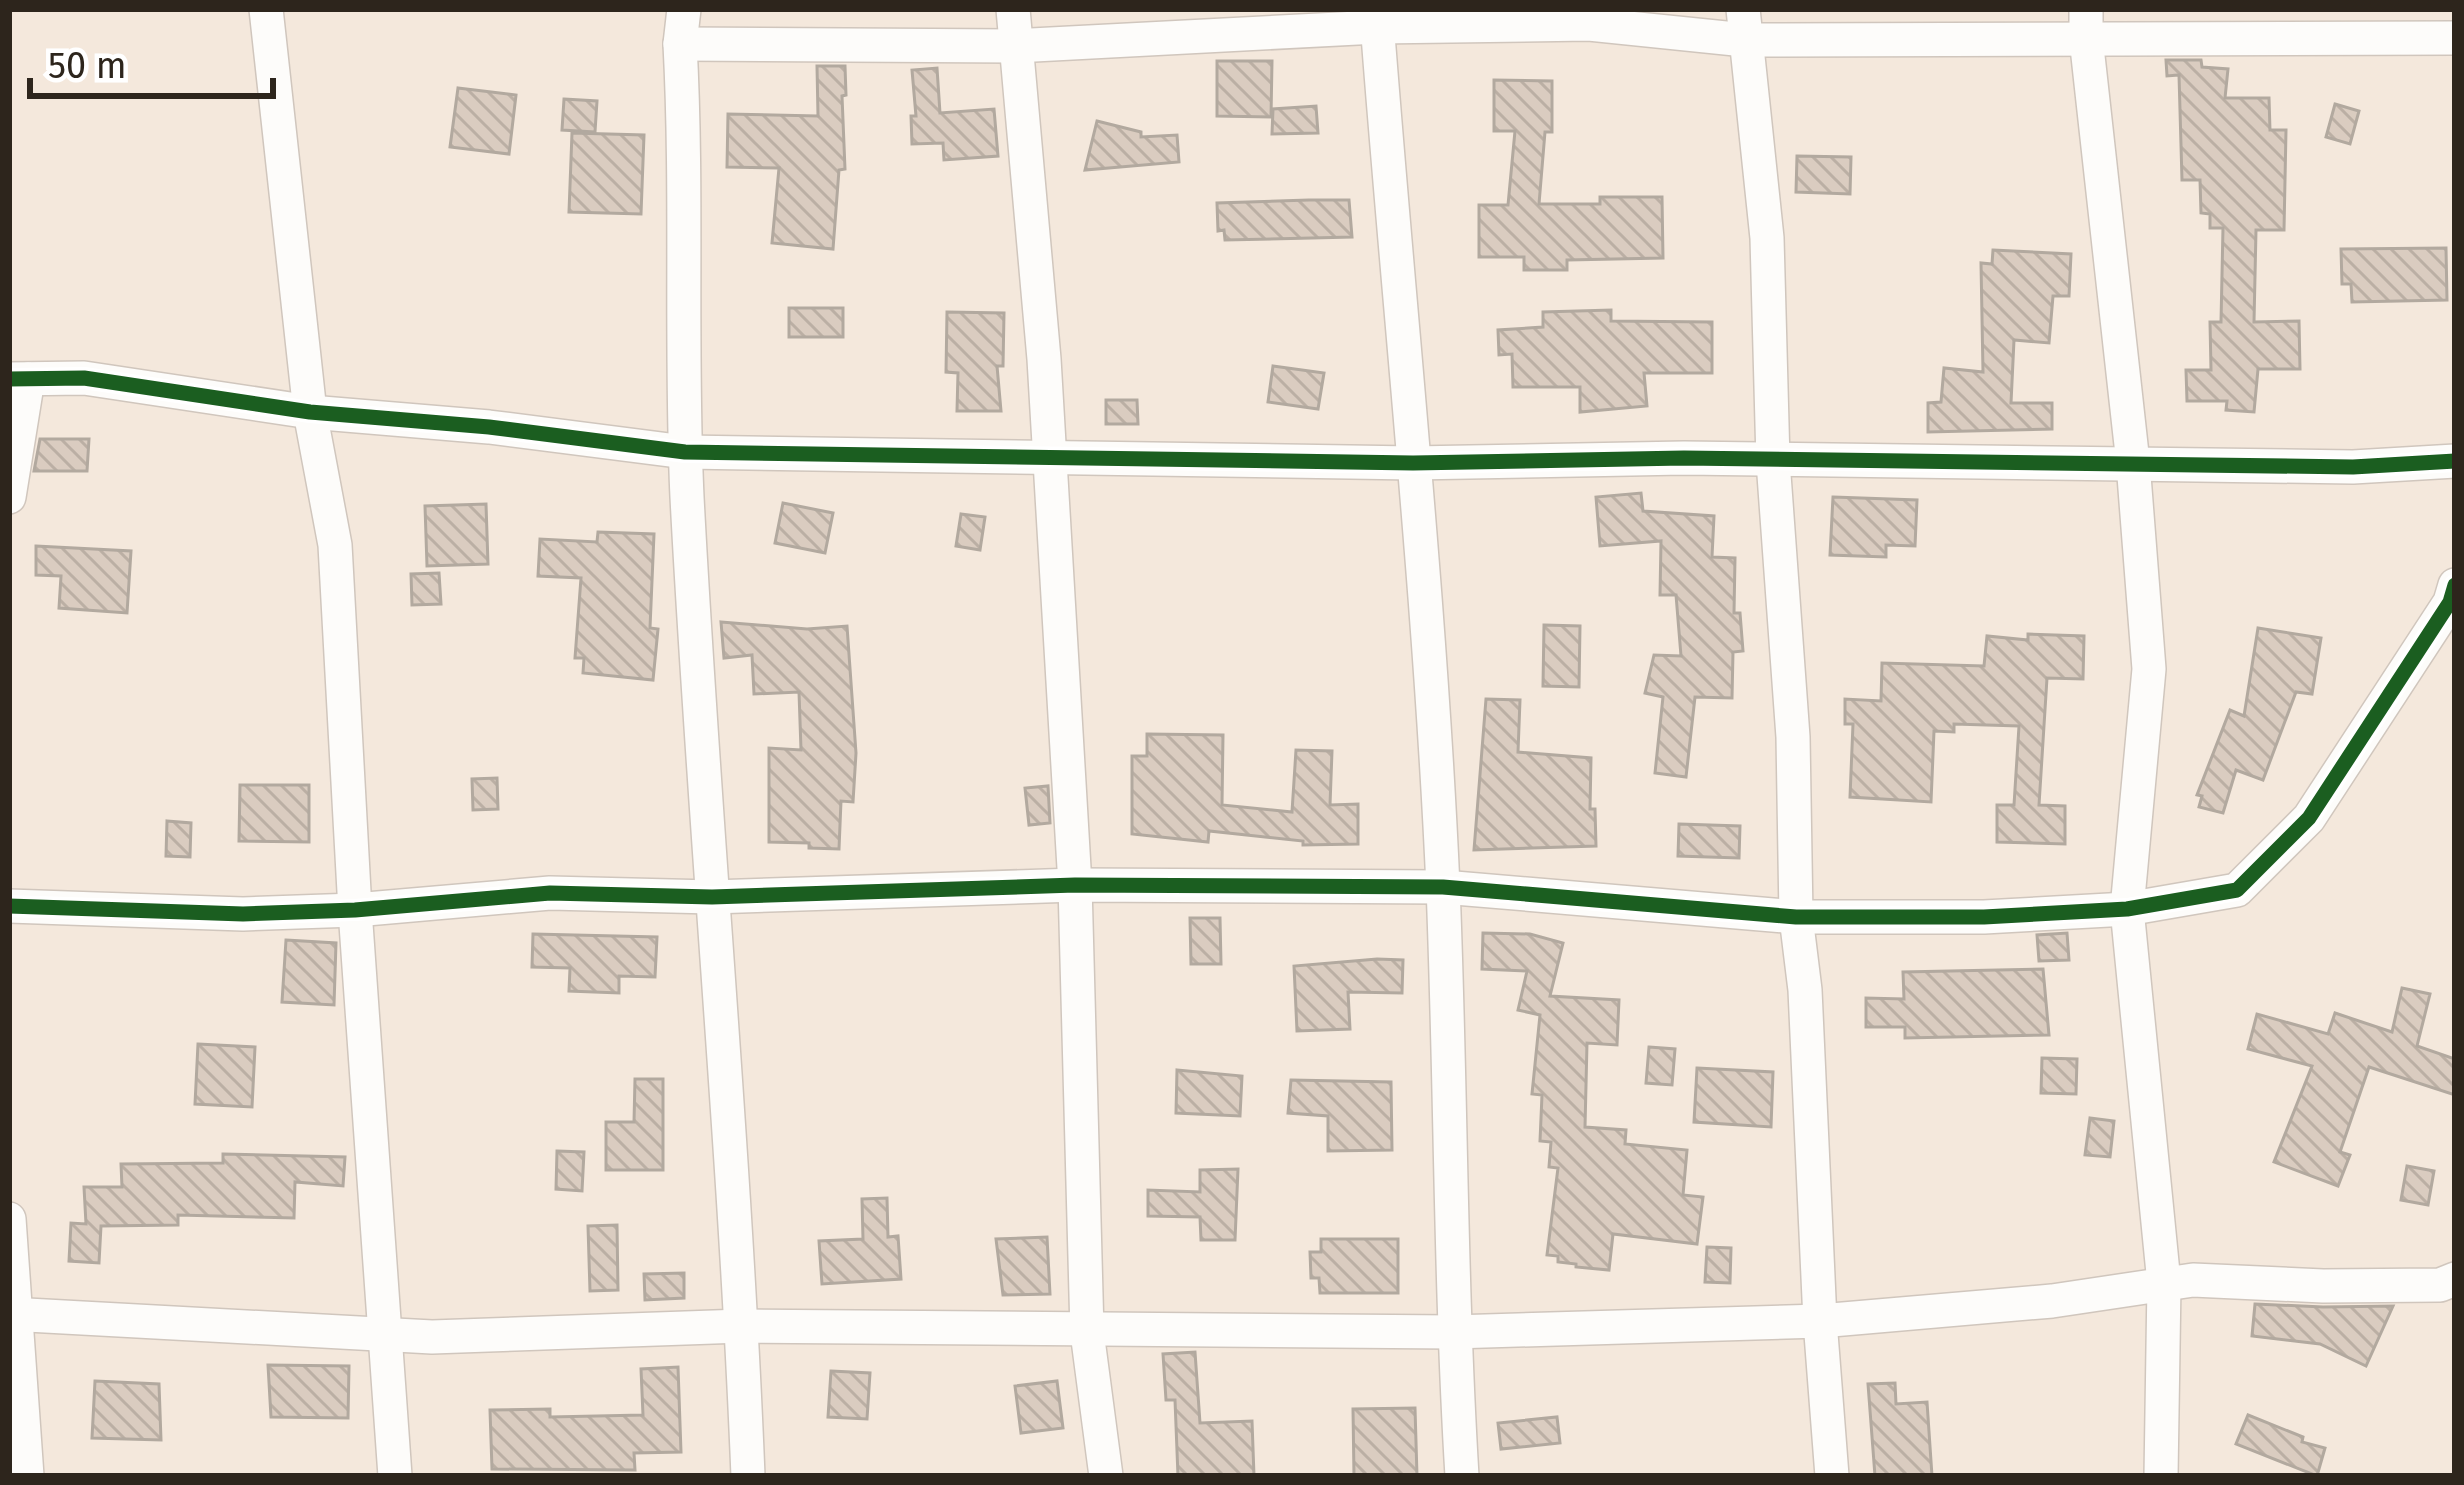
<svg xmlns="http://www.w3.org/2000/svg" width="2464" height="1485" font-family="'Fira Sans',sans-serif">
  <style>
    .building { fill: url(#building-back-hatch); stroke: #b2a99f; stroke-width: 3 }
    .lines { fill: none; stroke-linecap: round; stroke-linejoin: round }
    .minor-casing { stroke: #d0c6bd; stroke-width: 36 }
    .minor { stroke: #fdfcfa; stroke-width: 33 }
    .cycleway-casing { stroke: #fff; stroke-width: 22 }
    .cycleway { stroke: #1b5e20; stroke-width: 15 }
  </style>
  <defs>
    <pattern id="building-back-hatch" width="6" height="6" patternUnits="userSpaceOnUse" patternTransform="scale(3)"><rect width="6" height="6" fill="#daccc0"/><path d="M-1 5l2 2M0 0l6 6M5-1l2 2" fill="none" stroke="#bbafa4"/></pattern>
  </defs>
  <rect width="100%" height="100%" fill="#f4e8dc"/>
  <g class="building">
    <path d="M2166 60H2201L2202 67 2228 69 2225 98H2269L2270 130H2286L2284 230H2256L2254 322 2299 321 2300 369H2258L2254 412 2226 410 2227 401H2187L2186 370H2211L2210 322H2221L2223 228H2210V214L2201 213 2200 180H2182L2179 75 2167 76Z"/>
    <path d="M1217 61H1272L1271 117 1217 116Z"/>
    <path d="M817 66H845L846 95 842 96 845 169 839 170 833 249 772 243 779 168 727 167 728 114 818 116Z"/>
    <path d="M937 68 940 113 994 109 998 156 944 160 943 143 912 144 911 116H916L912 70Z"/>
    <path d="M1494 80 1552 81V132H1545L1539 204H1600V197H1662L1663 258 1567 260V270H1524V257H1479V205H1508L1515 131H1494Z"/>
    <path d="M458 88 516 95 509 154 450 147Z"/>
    <path d="M564 99 597 101 595 132 562 130Z"/>
    <path d="M2335 104 2359 111 2350 144 2326 137Z"/>
    <path d="M1316 106 1318 133 1272 134 1273 109Z"/>
    <path d="M1097 121 1141 132V137L1177 135 1179 162 1085 170Z"/>
    <path d="M572 133 644 135 641 214 569 212Z"/>
    <path d="M1797 156 1851 157 1850 194 1796 192Z"/>
    <path d="M1309 200H1349L1352 237 1225 240 1224 230 1218 231 1217 203Z"/>
    <path d="M2446 248 2447 300 2352 302 2351 284H2342L2341 249Z"/>
    <path d="M1993 250 2071 254 2069 296H2053L2049 343 2014 340 2011 403H2052V429L1928 432V403L1941 402 1944 368 1983 372 1981 263 1992 264Z"/>
    <rect x="789" y="308" width="54" height="29"/>
    <path d="M1611 310V321L1712 322V373H1644L1647 406 1580 412V387H1513L1512 354 1499 355 1498 330 1543 327V312Z"/>
    <path d="M947 312 1004 313 1003 366H997L1001 411H957L958 373 946 372Z"/>
    <path d="M1273 366 1324 373 1318 409 1268 402Z"/>
    <path d="M1106 400H1137L1138 424H1106Z"/>
    <path d="M40 439H89L87 471H34Z"/>
    <path d="M1641 493 1643 511 1714 516 1712 557 1735 558 1734 613H1740L1743 651 1733 652 1732 698 1695 697 1686 777 1655 773 1663 697 1645 693 1654 655 1681 656 1676 595H1660L1661 541 1600 546 1596 497Z"/>
    <path d="M1833 497 1917 500 1915 546 1886 545V557L1830 555Z"/>
    <path d="M783 503 833 513 825 553 775 543Z"/>
    <path d="M486 504 488 564 427 566 425 506Z"/>
    <path d="M961 514 985 517 980 550 956 546Z"/>
    <path d="M598 532 654 534 650 628 658 629 653 680 583 673 584 658H575L581 578 538 576 540 539 597 542Z"/>
    <path d="M36 546 131 551 127 613 59 608 61 576 36 575Z"/>
    <path d="M439 573 441 604 412 605 411 574Z"/>
    <path d="M721 622 807 629 847 626 856 753 853 802 841 801 839 849 809 848V843L769 842V748L801 750 799 692 754 694 752 655 724 658Z"/>
    <path d="M1544 625 1580 626 1579 687 1543 686Z"/>
    <path d="M2258 628 2321 638 2312 694 2296 692 2263 780 2236 770 2223 813 2199 807 2202 796 2197 795 2230 710 2244 716Z"/>
    <path d="M2028 634 2084 636 2083 679 2047 678 2039 805 2065 806V844L1997 842V805H2014L2019 726 1954 724V732L1934 731 1931 802 1850 797 1853 724H1845V699L1881 701 1882 663 1984 666 1987 636 2028 640Z"/>
    <path d="M1486 699 1520 700 1518 752 1591 758 1590 809H1595L1596 846 1474 850Z"/>
    <path d="M1147 734 1223 735 1222 805 1292 812 1296 750 1332 751 1330 805 1358 804V844L1303 845V841L1209 831 1208 842 1132 834V756H1147Z"/>
    <path d="M497 778 498 809 473 810 472 779Z"/>
    <path d="M240 785H309V842L239 841Z"/>
    <path d="M1048 786 1050 823 1029 825 1025 788Z"/>
    <path d="M167 821 191 823 190 857 166 856Z"/>
    <path d="M1679 824 1740 826 1739 858 1678 856Z"/>
    <path d="M1190 918H1220L1221 964H1191Z"/>
    <path d="M1483 933 1530 934 1563 943 1550 996 1619 1000 1617 1045 1587 1043 1585 1127 1626 1130 1625 1144 1687 1150 1683 1195 1703 1197 1697 1244 1613 1234 1609 1270 1576 1267V1264L1558 1262V1256L1547 1255 1558 1168 1549 1167 1551 1142 1540 1141 1542 1095 1532 1094 1540 1015 1518 1010 1527 971 1482 969Z"/>
    <path d="M2067 933 2069 960 2039 961 2037 935Z"/>
    <path d="M533 934 657 937 655 977 619 976V993L569 991 570 968 532 967Z"/>
    <path d="M286 940 336 943 334 1005 282 1002Z"/>
    <path d="M1377 959 1403 960 1402 993 1348 992 1350 1029 1297 1031 1294 966Z"/>
    <path d="M2043 969 2049 1035 1905 1038V1027H1866V998L1904 999 1903 972Z"/>
    <path d="M2402 988 2430 994 2417 1046 2455 1059V1095L2369 1067 2340 1152 2350 1155 2338 1186 2274 1162 2312 1066 2248 1049 2257 1014 2328 1034 2335 1013 2392 1032Z"/>
    <path d="M198 1044 255 1047 252 1107 195 1104Z"/>
    <path d="M1649 1047 1675 1049 1672 1085 1646 1083Z"/>
    <path d="M2042 1058 2077 1059 2076 1094 2041 1093Z"/>
    <path d="M1697 1068 1773 1072 1771 1127 1694 1122Z"/>
    <path d="M1177 1070 1242 1076 1240 1116 1176 1113Z"/>
    <path d="M635 1079H663V1170H606V1122H634Z"/>
    <path d="M1291 1080 1391 1082 1392 1150 1328 1151V1116L1288 1113Z"/>
    <path d="M2090 1118 2114 1121 2110 1157 2085 1155Z"/>
    <path d="M557 1151 584 1152 582 1191 556 1189Z"/>
    <path d="M223 1154 345 1157 343 1186 295 1182 294 1218 178 1215V1225L101 1226 99 1263 69 1261 71 1223 86 1224 84 1187H122L121 1164 223 1163Z"/>
    <path d="M2407 1166 2434 1171 2428 1205 2401 1200Z"/>
    <path d="M1238 1169 1235 1240H1201L1200 1217 1148 1216V1190L1200 1192V1170Z"/>
    <path d="M887 1198 888 1237 898 1236 901 1279 822 1284 819 1241 863 1239 862 1199Z"/>
    <path d="M617 1225 618 1290 590 1291 588 1226Z"/>
    <path d="M1047 1237 1050 1294 1003 1295 996 1239Z"/>
    <path d="M1321 1239H1398V1293H1320L1319 1278H1311L1310 1252H1321Z"/>
    <path d="M1707 1247 1731 1248 1730 1283 1705 1282Z"/>
    <path d="M684 1273V1298L645 1300 644 1274Z"/>
    <path d="M2255 1304 2323 1307 2393 1306 2366 1366 2320 1344 2252 1336Z"/>
    <path d="M1195 1352 1200 1423 1252 1421 1254 1476H1178L1175 1400H1166L1163 1354Z"/>
    <path d="M268 1365 349 1366 348 1418 271 1417Z"/>
    <path d="M678 1367 681 1452 634 1453 635 1470 492 1469 490 1410 550 1409V1417L643 1415 641 1369Z"/>
    <path d="M831 1371 870 1373 867 1419 828 1417Z"/>
    <path d="M95 1381 159 1384 161 1440 92 1438Z"/>
    <path d="M1057 1381 1063 1428 1021 1433 1015 1386Z"/>
    <path d="M1895 1383 1896 1404 1927 1402 1932 1476H1875L1868 1384Z"/>
    <path d="M1415 1408 1417 1476H1354L1353 1409Z"/>
    <path d="M2248 1415 2303 1437 2302 1442 2325 1448 2317 1476 2236 1444Z"/>
    <path d="M1557 1417 1560 1443 1501 1449 1498 1423Z"/>
  </g>
  <g class="lines">
    <g class="minor-casing">
      <g id="minor">
        <path d="M266 9 310 412 335 545 355 910 395 1476"/>
        <path d="M684 9 680 44C688 195 680 346 687 497 704 824 735 1150 748 1476"/>
        <path d="M1013 9 1044 359 1075 885 1087 1332 1106 1476"/>
        <path d="M1376 9C1398 301 1430 594 1443 887 1451 1083 1450 1280 1462 1476"/>
        <path d="M1743 9 1767 238 1773 461 1793 737 1796 917 1805 990 1820 1321 1832 1476"/>
        <path d="M2086 9V38L2133 463 2149 669 2127 909 2164 1283 2161 1476"/>
        <path d="M680 44 1014 46 1377 27 1589 24 1745 40 2455 38"/>
        <path d="M9 379 84 378 310 412 489 427 685 452 1413 463 1684 458 2353 467 2455 461"/>
        <path d="M9 497 28 379"/>
        <path d="M9 906 243 914 355 910 550 893 712 897 1075 885 1443 887 1796 917H1984L2127 909 2237 890 2309 818 2450 602 2455 585"/>
        <path d="M9 1219 27 1476"/>
        <path d="M9 1314 432 1337 742 1326 1453 1332 1820 1321 2052 1301 2193 1280 2323 1286 2440 1285 2455 1279"/>
      </g>
    </g>
    <use href="#minor" class="minor"/>
    <g class="cycleway-casing">
      <g id="cycleway">
        <path d="M9 379 84 378 310 412 489 427 685 452 1413 463 1684 458 2353 467 2455 461"/>
        <path d="M9 906 243 914 355 910 550 893 712 897 1075 885 1443 887 1796 917H1984L2127 909 2237 890 2309 818 2450 602 2455 585"/>
      </g>
    </g>
    <use href="#cycleway" class="cycleway"/>
  </g>
  <rect width="2464" height="1485" fill="none" stroke="#2d251c" stroke-width="24"/>
  <path d="M30 78v18h243v-18" fill="none" stroke="#2d251c" stroke-width="6"/>
  <text x="48" y="78" font-size="36" fill="#2d251c" stroke="#ffffff" stroke-width="9" paint-order="stroke">50 m</text>
</svg>
